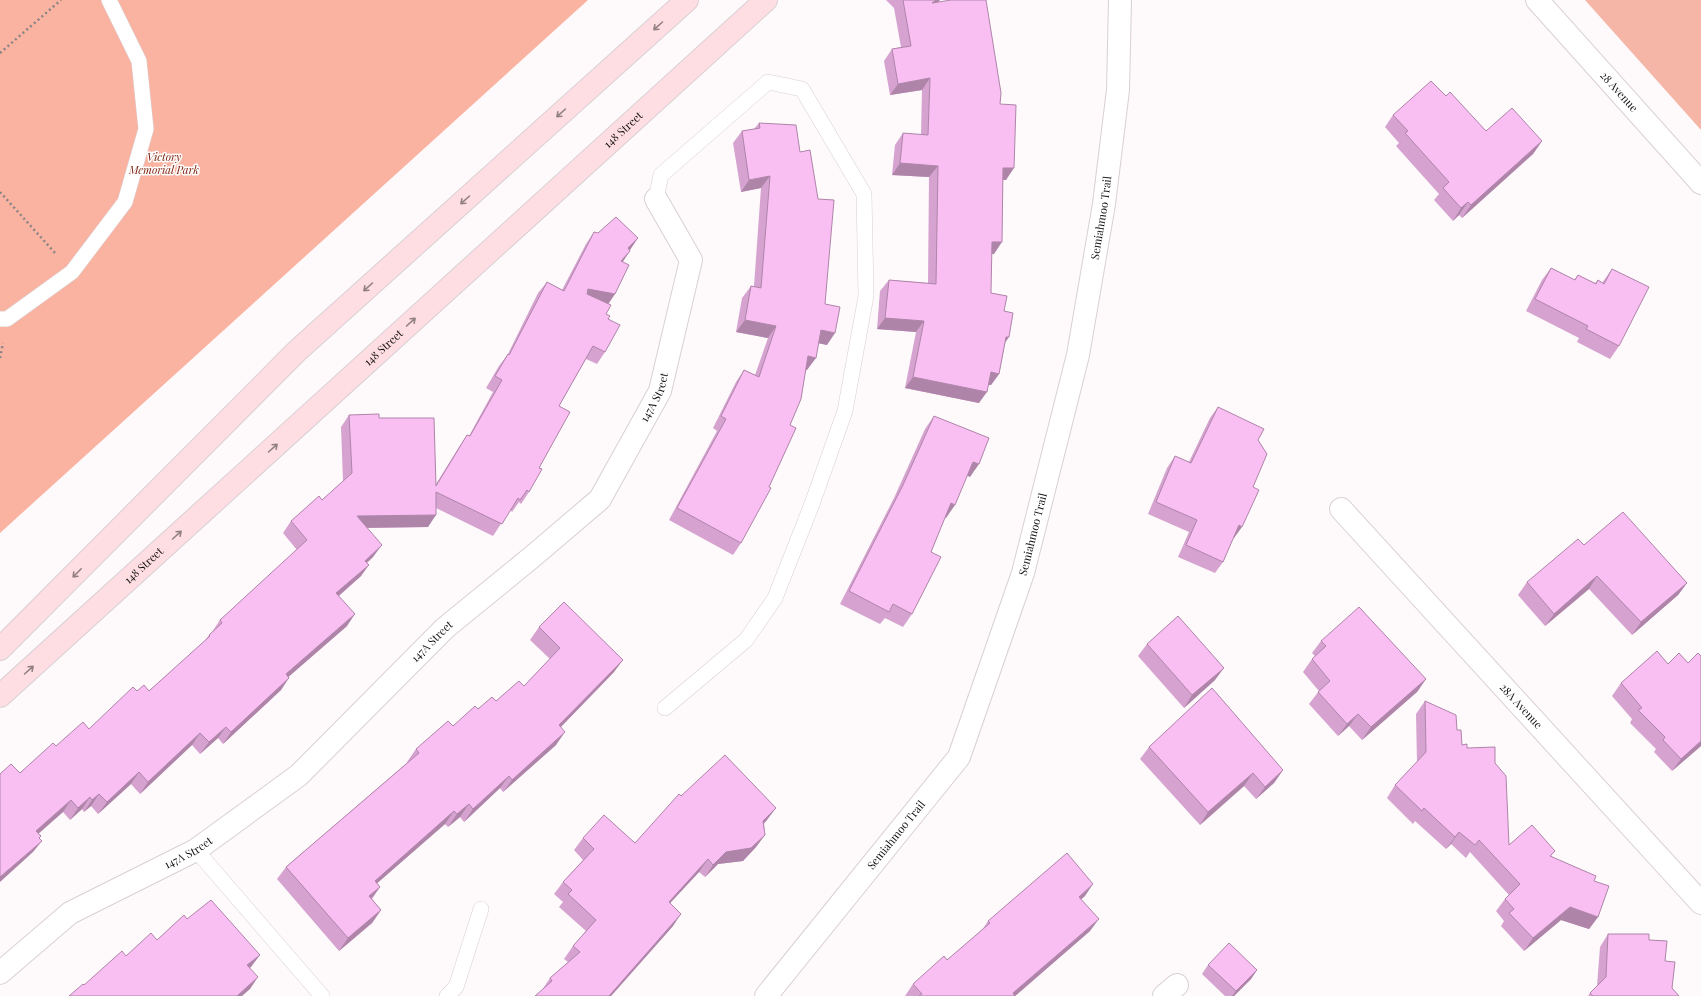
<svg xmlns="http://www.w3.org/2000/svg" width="1701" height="996" font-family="'Playfair Display',serif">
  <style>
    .green { fill: #fbb3a1 }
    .forest { fill: #f5b6a7 }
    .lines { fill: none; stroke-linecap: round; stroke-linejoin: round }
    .service-casing { stroke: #d9d0d4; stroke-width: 16 }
    .minor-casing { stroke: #d9d0d4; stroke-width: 24 }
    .tertiary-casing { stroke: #d9d0d4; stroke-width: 24 }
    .secondary-casing { stroke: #d9d0d4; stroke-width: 24 }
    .path { stroke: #888485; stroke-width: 2.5; stroke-dasharray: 2 3; stroke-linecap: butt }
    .service { stroke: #fff; stroke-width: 15 }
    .minor { stroke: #fff; stroke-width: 22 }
    .tertiary { stroke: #fff; stroke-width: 22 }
    .secondary { stroke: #fedee2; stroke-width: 22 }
    .wall { fill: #d6a3d0 }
    .shaded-wall { fill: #ae85a9 }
    .building { fill: #f9bef2; stroke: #ae85a9 }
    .oneway { stroke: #938083 }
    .labels { text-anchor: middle; stroke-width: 3; stroke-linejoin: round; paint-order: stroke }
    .street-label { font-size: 11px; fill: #110e0f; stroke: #fff }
    .park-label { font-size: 11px; font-style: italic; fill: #7c240f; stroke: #fff }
  </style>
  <rect width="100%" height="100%" fill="#fef9fb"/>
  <path class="green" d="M0 0H588L0 533Z"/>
  <path class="forest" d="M1585 0H1701V130Z"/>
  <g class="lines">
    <g class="service-casing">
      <g id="service">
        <path d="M656 199 661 175 768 82 802 89 864 194 866 296 845 411 812 504 775 598 746 640 665 708"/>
        <path d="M0 319H7L72 272 125 202 146 129 139 61 109 0"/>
        <path d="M196 850 322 996"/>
        <path d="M447 996 456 987 481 909"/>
      </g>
    </g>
    <g class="minor-casing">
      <g id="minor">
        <path id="s1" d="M1341 509 1701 903"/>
        <path id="s2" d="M0 973 70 913 196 850 299 775 445 628 532 557 600 499 660 391 691 260 656 199"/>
        <path id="s3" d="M766 996 959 757 1023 573 1078 355 1104 204 1118 90 1120 0"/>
        <path d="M1164 996 1177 985"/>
      </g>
    </g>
    <g class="tertiary-casing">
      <g id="tertiary">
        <path id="s4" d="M1537 0 1701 183"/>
      </g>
    </g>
    <g class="secondary-casing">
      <g id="secondary">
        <path d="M0 649 297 351 687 0"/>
        <path id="s5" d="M0 696 766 0"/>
      </g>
    </g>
    <g class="path">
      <path d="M0 53 61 0"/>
      <path d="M0 192 56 254"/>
      <path d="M0 358 3 343"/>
    </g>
    <use href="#service" class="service"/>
    <use href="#minor" class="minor"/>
    <use href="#tertiary" class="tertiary"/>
    <use href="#secondary" class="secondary"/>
  </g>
  <g class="wall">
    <path d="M886 0H940L938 2 1000 104 1006 180H1002L994 254H991V293L1004 311 1005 343 999 374 991 385H988L979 403 905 388 916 332 877 329 880 291 889 280 928 283 929 177 892 175 895 145 903 133 921 135 922 90 890 95 884 61 892 49 901 47 894 8Z"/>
    <path d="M1446 96 1486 131 1542 141 1533 154 1462 218 1459 215 1453 221 1434 200 1439 194 1396 146 1399 143 1385 127 1393 115Z"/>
    <path d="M759 123 800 152 825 304 827 345 818 343 807 370H806L790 425 741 543 733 555 669 520 717 431 713 428 736 382 744 370 755 375 768 338 736 332 742 298 751 286H754L761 188 741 192 733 143 742 131 754 129Z"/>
    <path d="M594 232 629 251 623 261 608 304 606 314 608 319 605 352 597 364 586 359 559 406 539 468 529 492 521 504 519 502 512 512 510 510 493 536 436 508 428 527 367 528 373 557 367 563 361 576 339 596 347 626 288 677 281 690 223 744 218 738 200 754 192 745 140 794 131 784 98 814 91 806 84 812 82 809 70 820 63 812 38 833 39 838 33 852 20 773 56 746 89 729 137 691H149L204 642 209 635 212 632 220 620 297 550 283 533 291 521 322 500 343 481 341 427 349 415 379 418 436 484 459 447 467 435 469 436 493 392 486 388 499 366 508 354 538 293 547 282 562 290 586 244Z"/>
    <path d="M1551 268 1574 280 1578 275 1595 283 1598 280 1602 283 1612 269 1619 346 1610 359 1577 342 1579 338 1526 311 1542 280Z"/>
    <path d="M1218 407 1258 440 1253 487 1234 538H1233L1223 562 1215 573 1178 557 1189 532 1148 514 1167 468 1175 456 1189 462 1210 418Z"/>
    <path d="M934 416 970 477 967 475 946 518 945 517 931 552 912 614 903 627 885 618 880 624 840 604 894 498 925 429Z"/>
    <path d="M1584 545 1687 583 1678 595 1632 635 1589 589 1545 626 1518 595 1527 582Z"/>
    <path d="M539 627 614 672 561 727 556 745 503 792 500 788 464 822 460 817 448 827 445 824 377 883 380 887 372 899 381 910 372 923 339 951 277 879 286 867 408 762H407L416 749 453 726 478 709 496 701 524 686 550 659 530 640Z"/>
    <path d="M1321 641 1426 679 1417 692 1362 740 1349 726 1338 736 1309 704 1319 691 1303 672 1312 659 1315 656 1312 653Z"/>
    <path d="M1147 644 1215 680 1184 708 1138 656Z"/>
    <path d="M1668 664 1701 746 1672 771 1654 752 1656 749 1630 723 1632 719 1612 696 1621 683Z"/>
    <path d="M1425 701 1457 730 1462 745 1467 748 1495 763 1509 845 1555 851 1551 856 1594 881 1598 917 1589 929 1561 920 1524 951 1501 926 1504 921 1496 911 1505 899 1509 895 1470 852 1466 858 1451 844 1446 849 1415 821 1413 824 1387 798 1395 785 1417 762 1416 714Z"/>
    <path d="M1149 747 1283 770 1274 783 1256 799 1244 786 1200 825 1140 759Z"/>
    <path d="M681 796 767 820 764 824 765 835 756 847 743 861 718 864 705 877 699 872 670 903 673 926 611 996H535L542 990 550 978 568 962 564 959 573 946 586 931 559 907 563 902 554 894 563 882 583 860 574 850 583 838 635 843Z"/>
    <path d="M1085 896 1081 899 1090 931 1015 996H905L913 984 947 960 982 930 988 921Z"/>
    <path d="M1608 934 1649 940 1665 961 1672 988 1679 996H1588L1590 993 1597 986 1600 947Z"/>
    <path d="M1208 965 1257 970 1251 979 1234 996H1225L1202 974Z"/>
  </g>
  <g class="shaded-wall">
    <path d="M936 0H940L924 15 932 3Z"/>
    <path d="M930 78 922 90 890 95 898 84Z"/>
    <path d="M1542 141 1533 154 1462 218 1471 205Z"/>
    <path d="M900 163 938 166 929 177 892 175Z"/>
    <path d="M1003 168H1014L1006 180 994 179Z"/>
    <path d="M770 176 761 188 741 192 749 180Z"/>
    <path d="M1468 202 1459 215 1453 221 1461 208Z"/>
    <path d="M638 238 630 250 619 260 628 248Z"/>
    <path d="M992 242H1002L994 254H983Z"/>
    <path d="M630 251 622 263 621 261Z"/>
    <path d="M588 289 615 294 607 306 580 301Z"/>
    <path d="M885 318 924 321 916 332 877 329Z"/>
    <path d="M745 320 776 326 768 338 736 332Z"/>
    <path d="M821 330 835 333 827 345 813 342Z"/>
    <path d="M1006 337H1009L1001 349Z"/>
    <path d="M808 356 816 358 807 370 800 368Z"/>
    <path d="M991 372 999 374 991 385 983 384Z"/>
    <path d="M913 377 987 392 979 403 905 388Z"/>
    <path d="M973 462 979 464 970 477 964 474Z"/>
    <path d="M951 503 955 505 946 518 942 516Z"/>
    <path d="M436 515 428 527 349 528 357 516Z"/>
    <path d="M1239 525 1242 527 1234 538 1231 537Z"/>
    <path d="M382 545 373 557 356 572 365 561Z"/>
    <path d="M369 565 361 576 328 605 336 593Z"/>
    <path d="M1597 576 1589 589 1545 626 1554 614Z"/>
    <path d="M1687 583 1678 595 1632 635 1641 622Z"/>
    <path d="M355 614 347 626 278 686 286 674Z"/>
    <path d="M623 660 614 672 550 738 559 725Z"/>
    <path d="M1224 668 1215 680 1184 708 1192 695Z"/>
    <path d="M289 678 281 690 223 744 231 732Z"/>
    <path d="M1426 679 1417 692 1362 740 1371 727Z"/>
    <path d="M1358 714 1349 726 1338 736 1347 724Z"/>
    <path d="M226 727 218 738 200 754 209 742Z"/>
    <path d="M565 732 556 745 503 792 512 780Z"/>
    <path d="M200 733 192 745 140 794 148 782Z"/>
    <path d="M1701 741V746L1672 771 1681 759Z"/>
    <path d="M1283 770 1274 783 1256 799 1265 787Z"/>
    <path d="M139 772 131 784 98 814 107 802Z"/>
    <path d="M1253 773 1244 786 1200 825 1208 812Z"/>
    <path d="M509 776 500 788 464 822 473 809Z"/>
    <path d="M99 794 91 806 84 812 92 800Z"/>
    <path d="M90 797 82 809 70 820 78 808Z"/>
    <path d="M71 800 63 812 28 843 36 831Z"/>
    <path d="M469 804 460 817 448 827 457 814Z"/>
    <path d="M776 808 767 820 754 833 763 821Z"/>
    <path d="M454 811 445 824 366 893 375 881Z"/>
    <path d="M1459 832 1451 844 1446 849 1455 837Z"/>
    <path d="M765 835 756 847 743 861 718 864 705 877 713 865 726 852Z"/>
    <path d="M42 841 33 852 0 882V877Z"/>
    <path d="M708 859 699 872 660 914 669 902Z"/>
    <path d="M1093 884 1085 896 1070 909 1079 897Z"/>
    <path d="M380 887 371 899 369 896Z"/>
    <path d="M1570 907 1598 917 1589 929 1561 920 1524 951 1533 938Z"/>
    <path d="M381 910 372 923 339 951 348 938Z"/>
    <path d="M681 914 673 926 611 996H609Z"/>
    <path d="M1099 919 1090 931 1015 996 1013 993Z"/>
    <path d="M260 955 251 967 239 978 247 965Z"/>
    <path d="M1257 970 1251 979 1234 996H1232L1236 991Z"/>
    <path d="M258 977 250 989 242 996H237Z"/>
  </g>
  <g class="building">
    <path d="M903 0H936L932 3 951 0H986L1001 93 1000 104 1016 105 1014 168H1003L1002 242H992L991 293 1007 296 1004 311 1013 313 1009 337H1006L999 374 991 372 987 392 913 377 924 321 885 318 889 280 936 284 938 166 900 163 903 133 928 135 930 78 898 84 892 49 911 46Z"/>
    <path d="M1431 81 1446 96 1450 92 1486 131 1512 108 1542 141 1471 205 1468 202 1461 208 1443 188 1449 182 1405 133 1408 131 1393 115Z"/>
    <path d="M759 123 796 125 800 152 810 150 818 199 834 200 825 304 840 307 835 333 821 330 816 358 808 356 801 399 790 425 796 428 769 487 771 488 741 543 677 508 726 419 721 416 744 370 759 377 776 326 745 320 751 286 761 288 770 176 749 180 742 131 760 128Z"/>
    <path d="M616 217 638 238 628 248 630 251 621 261 629 265 615 294 588 289 587 294 611 305 606 314 610 316 608 319 620 325 605 352 593 346 559 406 570 412 539 468 542 469 529 492 527 490 520 500 518 498 502 524 436 492V515L357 516 382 545 365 561 369 565 336 593 355 614 286 674 289 678 231 732 226 727 209 742 200 733 148 782 139 772 107 802 99 794 92 800 90 797 78 808 71 800 36 831 41 836 39 838 42 841 0 877V774L11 764 20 773 53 743 56 746 83 722 89 729 133 687 137 691 144 685 149 691 210 636 209 635 222 623 220 620 307 540 291 521 319 496 322 500 352 473 349 415 379 414V418H434L436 486 467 435 470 436 502 380 495 376 508 354 509 355 547 282 564 291 594 232 598 233Z"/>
    <path d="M1551 268 1575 280 1578 275 1596 284 1598 280 1604 284 1612 269 1649 287 1619 346 1586 329 1588 326 1535 299Z"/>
    <path d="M1218 407 1264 429 1258 440 1267 454 1253 487 1259 490 1242 527 1239 525 1223 562 1186 545 1197 520 1156 502 1175 456 1191 463Z"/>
    <path d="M934 416 989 438 979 464 973 462 955 505 951 503 931 552 941 557 912 614 893 604 889 612 849 591 903 485Z"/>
    <path d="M1623 512 1687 583 1641 622 1597 576 1554 614 1527 582 1578 539 1584 545Z"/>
    <path d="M564 602 623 660 559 725 565 732 512 780 509 776 473 809 469 804 457 814 454 811 375 881 380 887 369 896 381 910 348 938 286 867 419 753 416 749 448 721 453 726 475 706 478 709 492 697 496 701 519 681 524 686 560 648 539 627Z"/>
    <path d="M1359 607 1426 679 1371 727 1358 714 1347 724 1318 692 1330 681 1312 659 1326 646 1321 641Z"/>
    <path d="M1178 616 1224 668 1192 695 1147 644Z"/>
    <path d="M1657 651 1668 664 1679 653 1688 663 1698 653 1701 656V741L1681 759 1663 740 1665 737 1638 710 1642 708 1621 683Z"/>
    <path d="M1212 688 1283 770 1265 787 1253 773 1208 812 1149 747Z"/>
    <path d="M1425 701 1456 715 1457 730H1461L1462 745 1467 744V748L1495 747V763L1506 776 1509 845 1532 825 1555 851 1550 856 1596 876 1594 881 1609 886 1598 917 1570 907 1533 938 1509 913 1514 909 1505 899 1520 884 1479 840 1475 845 1459 832 1455 837 1424 808 1422 811 1395 785 1426 752Z"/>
    <path d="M725 755 776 808 763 821 765 835 751 848 726 852 713 865 708 859 669 902 681 914 609 996H535L552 981 550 978 580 952 573 946 596 920 568 894 572 890 563 882 594 849 583 838 604 815 635 843 679 794 681 796Z"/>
    <path d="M1067 853 1093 884 1079 897 1099 919 1013 993 1015 996H919L922 994 913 984 944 956 947 960 990 923 988 921Z"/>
    <path d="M211 900 260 955 247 965 258 977 237 996H69L83 984 84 985 122 951 126 956 151 933 157 940 184 915 187 919Z"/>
    <path d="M1608 934H1649V940L1667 941 1665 961 1675 962 1672 988 1679 996H1593L1590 993 1606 977Z"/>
    <path d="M1229 943 1257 970 1236 991 1208 965Z"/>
  </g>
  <defs><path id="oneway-shaft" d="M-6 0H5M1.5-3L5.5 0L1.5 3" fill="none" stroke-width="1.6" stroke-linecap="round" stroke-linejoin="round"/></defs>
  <g class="oneway">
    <use href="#oneway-shaft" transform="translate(658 26) rotate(138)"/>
    <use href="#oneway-shaft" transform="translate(561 113) rotate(138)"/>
    <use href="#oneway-shaft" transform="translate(465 200) rotate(138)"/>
    <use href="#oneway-shaft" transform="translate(368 287) rotate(138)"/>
    <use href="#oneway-shaft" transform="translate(411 322) rotate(-42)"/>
    <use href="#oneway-shaft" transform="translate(273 448) rotate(-42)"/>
    <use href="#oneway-shaft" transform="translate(177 535) rotate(-42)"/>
    <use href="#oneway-shaft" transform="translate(77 573) rotate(135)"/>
    <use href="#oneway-shaft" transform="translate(29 670) rotate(-42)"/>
  </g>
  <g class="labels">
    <g class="street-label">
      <text dy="4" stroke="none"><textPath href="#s4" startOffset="123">28 Avenue</textPath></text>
      <text dy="4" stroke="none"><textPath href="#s5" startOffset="842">148 Street</textPath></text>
      <text dy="4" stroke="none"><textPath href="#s3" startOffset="866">Semiahmoo Trail</textPath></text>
      <text dy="4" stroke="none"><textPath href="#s5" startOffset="518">148 Street</textPath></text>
      <text dy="4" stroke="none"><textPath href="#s2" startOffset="885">147A Street</textPath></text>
      <text dy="4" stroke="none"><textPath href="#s3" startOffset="542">Semiahmoo Trail</textPath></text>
      <text dy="4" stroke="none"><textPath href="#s5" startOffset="194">148 Street</textPath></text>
      <text dy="4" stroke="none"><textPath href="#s2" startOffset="549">147A Street</textPath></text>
      <text dy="4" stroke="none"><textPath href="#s1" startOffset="267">28A Avenue</textPath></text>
      <text dy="4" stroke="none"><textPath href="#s3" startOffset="207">Semiahmoo Trail</textPath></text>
      <text dy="4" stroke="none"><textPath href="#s2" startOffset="225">147A Street</textPath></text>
    </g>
    <g class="park-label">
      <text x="164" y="161">Victory<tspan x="164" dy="13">Memorial Park</tspan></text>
    </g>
  </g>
</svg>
